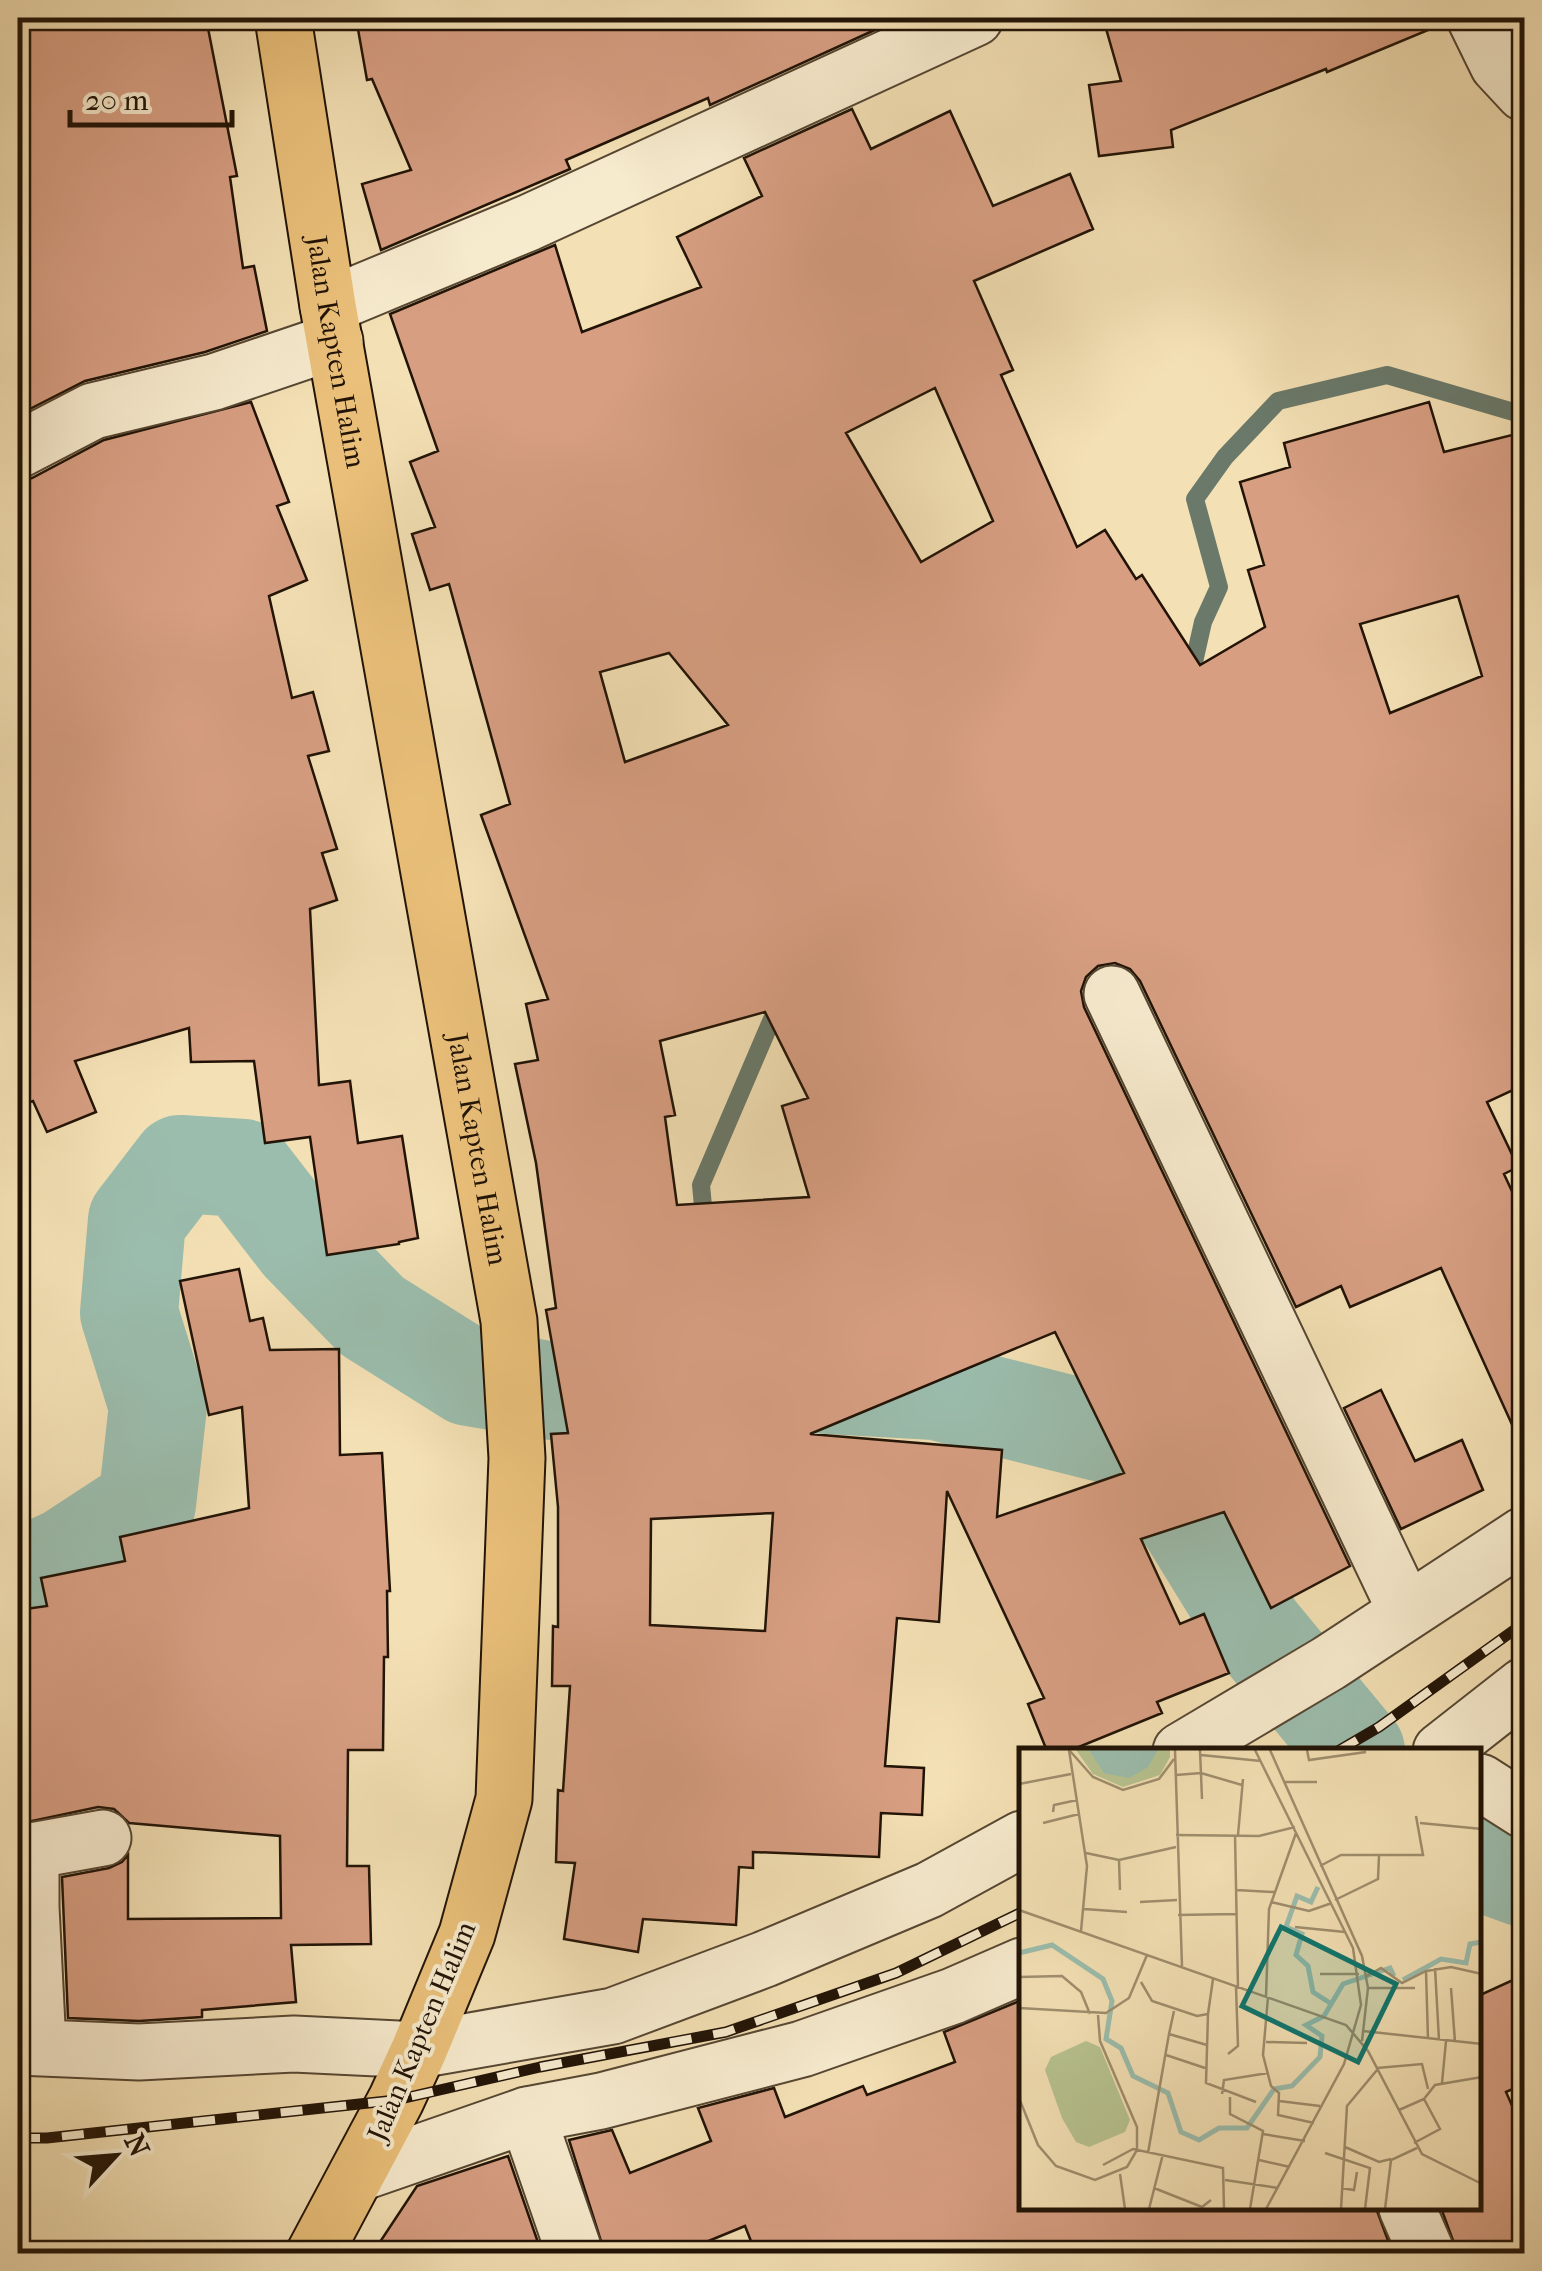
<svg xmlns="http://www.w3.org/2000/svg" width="1542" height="2271" font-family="'IM FELL French Canon',serif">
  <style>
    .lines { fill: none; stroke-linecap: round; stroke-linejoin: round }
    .stream { stroke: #6a796a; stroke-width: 18 }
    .river { stroke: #9bbdad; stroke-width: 98 }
    .building { fill: #d79e82; stroke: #211306; stroke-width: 2.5; fill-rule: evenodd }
    .minor-casing { stroke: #564632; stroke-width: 59 }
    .major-casing { stroke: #211306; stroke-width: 59 }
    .minor { stroke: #f7ebce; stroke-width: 55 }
    .major { stroke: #eac07a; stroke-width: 55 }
    .rail-casing { stroke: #211306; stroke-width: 11 }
    .rail { stroke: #f7ebce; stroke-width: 8; stroke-dasharray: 22; stroke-linecap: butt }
    .labels { text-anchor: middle; stroke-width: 8; stroke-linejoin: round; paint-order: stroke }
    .street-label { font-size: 28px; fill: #211306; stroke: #f7ebce }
    .inset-river { fill: none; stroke: #9bbdad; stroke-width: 5 }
    .inset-road { fill: none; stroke: #9f8e6e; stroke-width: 2.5 }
    .view { fill: #0f766e; fill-opacity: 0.15; stroke: #0f766e; stroke-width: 5 }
    .inset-edge { fill: none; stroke: #211306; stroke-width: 5 }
  </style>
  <rect width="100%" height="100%" fill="#f3e0b4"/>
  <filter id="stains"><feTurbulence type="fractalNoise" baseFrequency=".002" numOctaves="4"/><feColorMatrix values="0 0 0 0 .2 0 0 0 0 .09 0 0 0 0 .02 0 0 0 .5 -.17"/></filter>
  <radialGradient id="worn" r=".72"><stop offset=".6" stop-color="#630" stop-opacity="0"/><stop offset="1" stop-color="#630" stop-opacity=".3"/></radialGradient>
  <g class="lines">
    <g class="stream">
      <path d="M1186 680 1194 662 1203 622 1219 587 1195 499 1225 457 1278 401 1387 375 1524 415"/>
      <path d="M705 1227 701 1185 772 1019 782 1006"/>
    </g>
    <g class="river">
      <path d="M18 1578 66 1557 147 1504 158 1406 129 1313 137 1220 180 1164 243 1168 301 1243 372 1316 469 1377 626 1403 719 1379 936 1391 1127 1439 1188 1520 1255 1629 1356 1751"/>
      <path d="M1480 1862 1524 1878"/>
    </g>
  </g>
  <g class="building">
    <path d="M18 18H206L237 176 230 177 243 268 254 266 267 331 205 352 85 381 18 415Z"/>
    <path d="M356 18H901L710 105 708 98 566 160 570 169 381 250 362 184 411 170 372 79 367 80Z"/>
    <path d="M1103 18H1444L1445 23 1327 72 1326 69 1171 130 1173 147 1099 156 1089 85 1121 81Z"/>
    <path d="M852 109 871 149 950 111 993 206 1070 174 1093 229 974 281 1013 370 1001 375 1077 547 1105 530 1136 579 1142 575 1200 665 1265 627 1248 570 1264 565 1240 482 1290 467 1284 443 1429 402 1444 452 1524 432V1085L1487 1102 1518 1167 1504 1174 1524 1217V1451L1441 1268 1350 1307 1341 1286 1296 1307 1140 981 1130 969 1115 963 1098 966 1086 977 1081 991 1084 1007 1350 1566 1271 1608 1224 1512 1141 1539 1180 1624 1204 1614 1229 1673 1157 1702 1162 1713 1069 1751H1047L1028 1704 1044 1698 947 1491 939 1622 897 1618 885 1766 924 1768 922 1815 881 1813 879 1857 753 1852V1868L739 1867 736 1925 643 1919 638 1952 564 1939 575 1863 556 1862 558 1790 563 1791 570 1686H552L553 1626 558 1627V1507L551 1434 568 1433 546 1310 556 1308 536 1163 515 1064 538 1060 526 1004 548 999 481 815 510 804 449 584 430 590 412 534 435 527 410 462 438 451 390 314 555 245 582 332 701 287 677 237 762 196 744 158ZM935 388 993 521 921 562 846 433ZM1458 596 1482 676 1390 713 1360 624ZM669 653 728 725 625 762 600 672ZM765 1012 808 1098 782 1106 809 1197 677 1205 665 1117 675 1115 660 1041ZM1055 1332 1124 1473 997 1517 1002 1450 810 1434ZM773 1513 765 1631 650 1625 651 1519Z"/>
    <path d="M251 402 289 502 277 506 307 580 269 596 292 698 313 692 329 751 308 756 337 849 322 853 337 900 310 909 319 1085 350 1081 358 1143 402 1136 418 1238 399 1242V1244L327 1255 310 1137 265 1143 254 1061 191 1062 189 1028 75 1061 96 1112 47 1132 33 1101 18 1106V481L32 478 104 440Z"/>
    <path d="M239 1269 250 1321 263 1318 270 1350 339 1349 340 1455 382 1453 390 1591H387L388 1657H384L383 1750H348L347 1866H369L371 1944 291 1945 296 2002 202 2010V2017L139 2021 68 2018 62 1877 109 1868 122 1862 128 1855V1919L281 1918 280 1836 129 1823 114 1809 98 1807 18 1824V1610L47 1606 41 1578 125 1561 120 1537 249 1508 242 1407 209 1415 180 1281Z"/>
    <path d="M1381 1390 1415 1461 1462 1440 1483 1490 1401 1529 1344 1408Z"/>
    <path d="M1524 1975V2084L1506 2092 1524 2133V2254H1458L1441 2208H1480V1995Z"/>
    <path d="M1022 2000V2208H1376L1393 2254H756L745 2226 677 2254H605L569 2140 612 2130 630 2173 711 2141 698 2108 774 2088 785 2117 863 2086 867 2095 955 2062 944 2032Z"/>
    <path d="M508 2156 542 2254H372L417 2186Z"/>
  </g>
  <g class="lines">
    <g class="minor-casing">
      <g id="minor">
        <path d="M1475 18 1498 65 1524 93"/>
        <path d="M328 306 528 223 975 18"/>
        <path d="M18 450 93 411 214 382 335 341"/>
        <path d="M1112 994 1406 1611"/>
        <path d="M1181 1751 1329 1663 1524 1535"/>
        <path d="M1441 1751 1524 1686"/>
        <path d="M1480 1782 1524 1810"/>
        <path d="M38 2046 31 1907V1851L103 1838"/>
        <path d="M18 2047 139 2052 294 2044 419 2050 613 2016 765 1959 929 1890 1022 1839"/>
        <path d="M527 2115 575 2254"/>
        <path d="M357 2174 527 2115 601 2101 802 2049 953 1996 1022 1966"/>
        <path d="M1407 2208 1427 2254"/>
      </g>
    </g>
    <g class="major-casing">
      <g id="major">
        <path id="s1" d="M283 18 328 306 509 1321 517 1458 504 1799 467 1934 419 2050 396 2100 314 2254"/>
      </g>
    </g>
    <use href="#minor" class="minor"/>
    <use href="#major" class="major"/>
    <g class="rail-casing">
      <g id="rail">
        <path d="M1338 1751 1379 1727 1524 1623"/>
        <path d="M18 2138H47L396 2100 540 2067 726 2032 896 1973 1022 1912"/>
      </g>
    </g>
    <use href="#rail" class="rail"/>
  </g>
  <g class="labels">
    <g class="street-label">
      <text dy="10" stroke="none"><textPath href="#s1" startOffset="338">Jalan Kapten Halim</textPath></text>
      <text dy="10" stroke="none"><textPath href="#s1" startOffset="1148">Jalan Kapten Halim</textPath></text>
      <text transform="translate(421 2031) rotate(-67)" y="10">Jalan Kapten Halim</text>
    </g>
  </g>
  <g transform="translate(1019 1748)">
    <rect width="462" height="462" fill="#f3e0b4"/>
    <path d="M57 2H151V9L141 27 104 39 74 26ZM67 293 81 299 111 372 106 384 70 399 57 394 43 370 26 322 32 309Z" fill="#b7c390"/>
    <path d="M70 2H139L129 19 110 30 85 25Z" fill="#9bbdad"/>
    <path class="inset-river" d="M299 139 292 154 278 148 267 179 283 186 277 207 289 218 294 244 311 255M0 205 33 197 84 231 93 253 87 291 102 300 114 328 149 345 162 384 180 392 200 380H228L255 341 273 338 301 309 303 288 287 277 305 268 324 236 371 220 375 228M384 232 422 211 447 215 451 196 463 194"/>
    <path class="inset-road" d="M50 2 68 118 62 183M156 2 163 218M181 2 183 51M236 2 334 200 342 257 325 316 247 461M251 2 343 208 349 240 343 293M288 2 290 12 347 4M51 3 74 29 104 42 140 31 155 11M182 7 242 13M157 27 182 25 223 37M264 34H298M0 36 52 26M34 64 35 57 58 52M24 75 60 66M401 75 463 81M157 87 240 88 276 79M216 87 219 240M219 87 224 31M67 105 100 112 157 99M100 112 101 142M301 118 322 107H404L397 68M217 142 255 144M316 152 359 131 360 108M121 154 158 152M252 154 290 163 313 155M65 161 108 164M0 162 327 277 349 303 403 406 463 436M159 167 217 166M276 179 326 184M416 220 420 292M301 226H340M348 228 362 220 383 235 407 223M0 229 43 228 62 244 71 266M122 234 133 253 178 268 189 266 194 231M349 240H396M432 240 436 294M247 249 250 161 277 85M249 249 244 307 252 338 260 345 259 367 295 375M0 260 87 265 110 250 128 207M155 263 150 286 188 297M189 266 187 335 237 354M344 283 463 296M409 291 407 223 432 219 463 226M247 294 288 295M209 306 219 298 217 239M147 307 186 320M358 320 403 316 409 341M423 335 427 293M203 346 205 332 249 325M211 349V366L244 383 231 461M0 350 19 397 37 418 76 432 108 419 118 402V379L81 293 79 267M260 353 301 358M380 362 405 351 416 337 463 329M244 386 286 393M395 395 421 381 405 351M326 399 360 414 372 411M129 405 150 286M306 405 351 420 346 461M240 412 271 419M84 417 114 401 204 420 205 461M101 426 106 461M206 432 259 440M135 440 183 459 192 452M322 440 335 442 338 424M130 461 144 406M322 461 328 358 358 322M366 461 372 412 398 400"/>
    <path class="view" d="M262 179 377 236 339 314 223 258Z"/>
    <rect width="462" height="462" class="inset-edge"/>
  </g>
  <rect width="1542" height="2271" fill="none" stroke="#f3e0b4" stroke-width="60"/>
  <rect x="20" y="20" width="1502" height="2231" fill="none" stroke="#211306" stroke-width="5"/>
  <rect x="30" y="30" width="1482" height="2211" fill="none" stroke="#211306" stroke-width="2.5"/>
  <g transform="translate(115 2156) rotate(64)" stroke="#f7ebce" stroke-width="8" paint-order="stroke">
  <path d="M0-8L18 38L0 25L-18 38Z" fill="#211306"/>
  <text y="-15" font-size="28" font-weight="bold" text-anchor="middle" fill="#211306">N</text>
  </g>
  <path d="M70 110v15h162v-15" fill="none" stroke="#211306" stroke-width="5"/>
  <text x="85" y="110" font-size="30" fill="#211306" stroke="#f7ebce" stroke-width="8" paint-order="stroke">20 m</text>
  <rect width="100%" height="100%" filter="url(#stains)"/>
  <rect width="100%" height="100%" fill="url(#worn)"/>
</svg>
